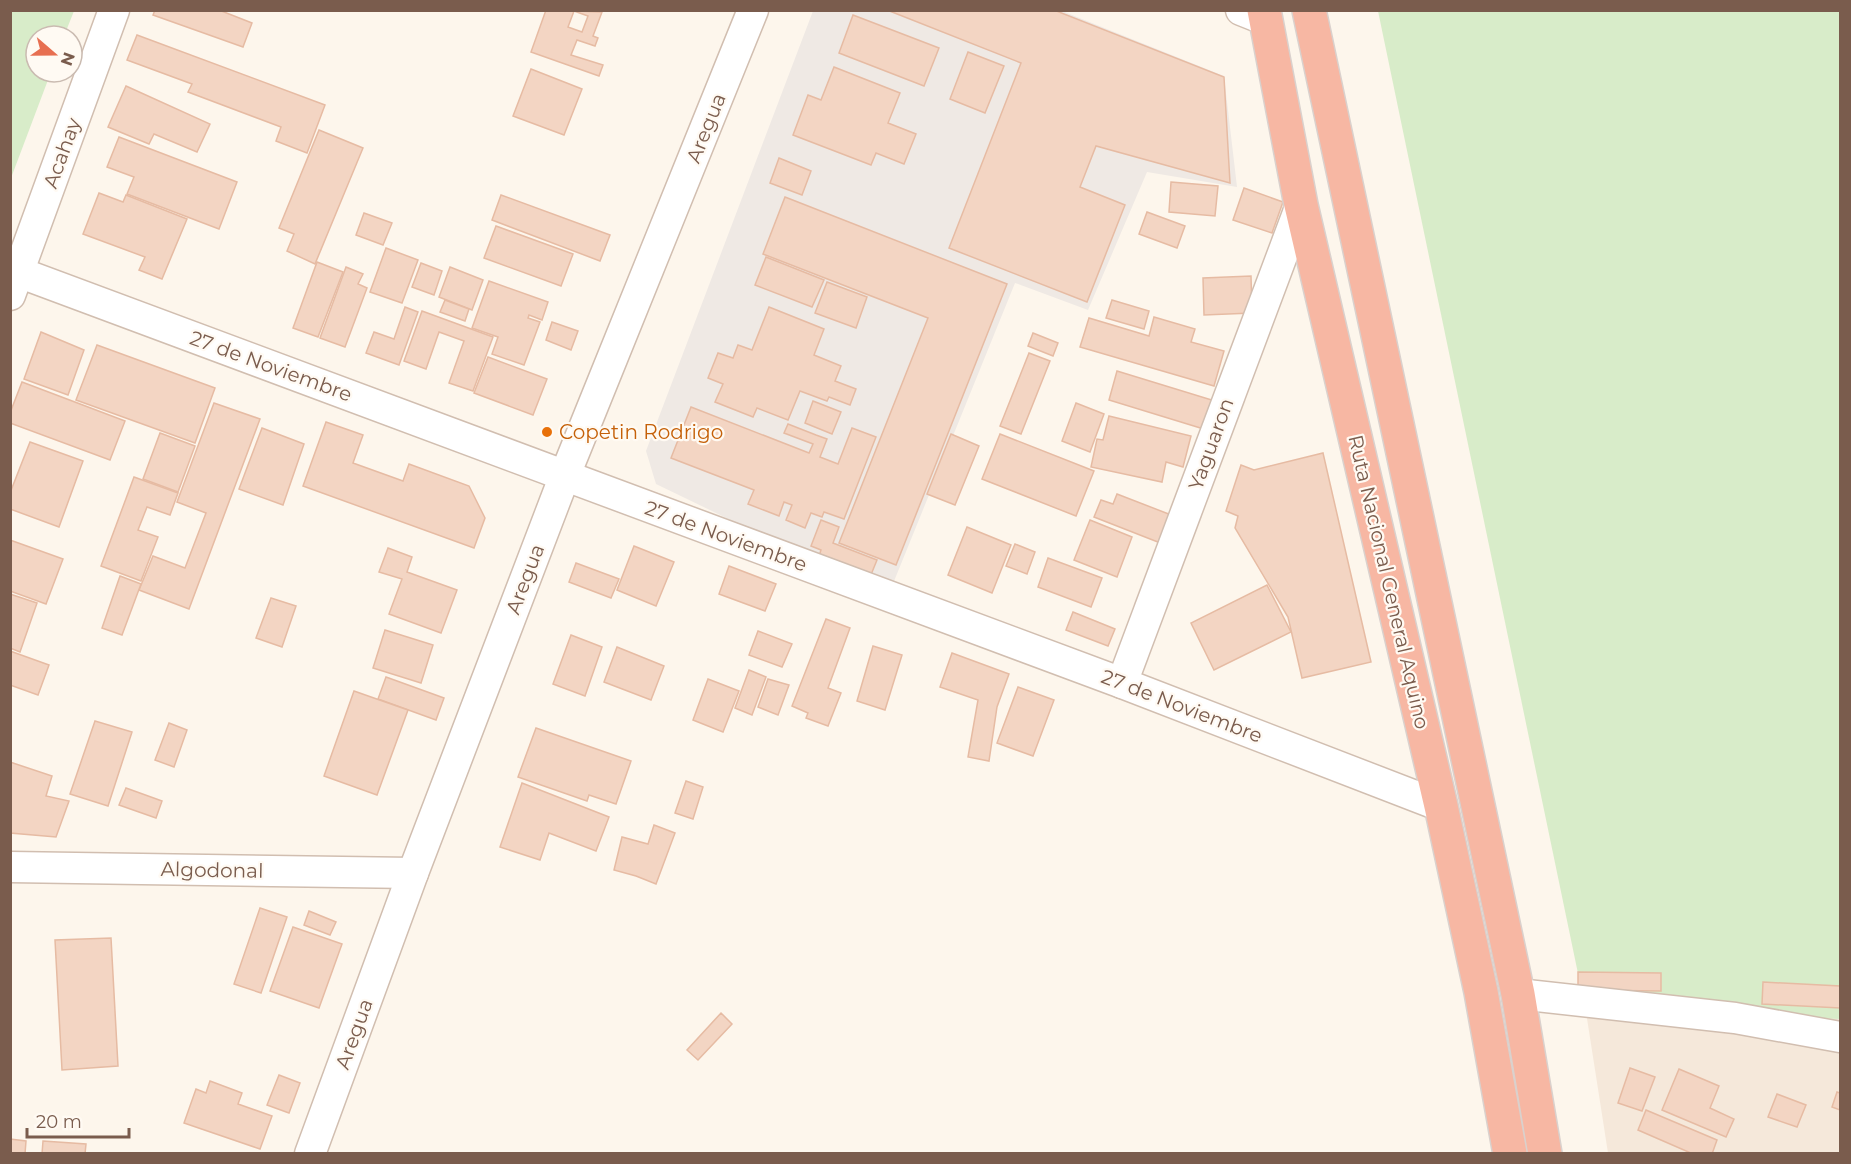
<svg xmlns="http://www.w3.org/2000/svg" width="1851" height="1164" font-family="Montserrat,sans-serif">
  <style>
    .residential { fill: #f5e8da }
    .industrial { fill: #efe9e4 }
    .green { fill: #d8ecc9 }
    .building { fill: #f3d5c3; stroke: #e6bba3; stroke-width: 1.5; fill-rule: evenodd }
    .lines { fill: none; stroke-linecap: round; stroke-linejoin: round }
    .street-casing { stroke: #d1beb0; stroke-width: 33 }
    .highway-casing { stroke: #dad1cd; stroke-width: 36 }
    .street { stroke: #fff; stroke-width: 30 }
    .highway { stroke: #f7b7a3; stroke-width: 33 }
    .food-dot { fill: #e8710a; stroke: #fffaf3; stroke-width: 2 }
    .labels { text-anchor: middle; stroke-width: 4.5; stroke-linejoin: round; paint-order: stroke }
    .street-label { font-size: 20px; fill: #7a5c4d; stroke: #fffaf3 }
    .food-label { font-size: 20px; fill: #c56008; stroke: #fffaf3; text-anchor: start }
  </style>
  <rect width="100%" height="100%" fill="#fdf6ec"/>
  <path class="residential" d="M1586 1012 1840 1019V1153H1608Z"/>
  <path class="industrial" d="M813 11H1062L1224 76 1237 187 1147 172 1088 310 1015 283 888 596 656 484 646 451Z"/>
  <g class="green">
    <path d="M11 10 74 11 64 36H36V72H51L11 178Z"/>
    <path d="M1378 11H1840V1019L1586 1012Z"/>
  </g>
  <g class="building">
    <path d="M155 10H219L252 23 243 47 153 15Z"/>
    <path d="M546 10 602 12 593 36 598 38 595 46 577 40 571 55 603 65 599 76 531 52ZM574 11 588 16 582 32 568 27Z"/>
    <path d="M887 10H1054L1224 77 1230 183 1096 146 1080 187 1125 205 1087 302 949 248 1021 63Z"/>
    <path d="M853 15 939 48 924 86 839 53Z"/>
    <path d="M137 35 325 105 307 153 276 141 281 127 188 92 192 84 127 60Z"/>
    <path d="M968 52 1004 66 985 113 950 99Z"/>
    <path d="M834 67 900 93 888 123 916 134 904 164 876 153 871 165 793 135 808 95 821 100Z"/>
    <path d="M531 69 582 89 564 135 513 116Z"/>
    <path d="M126 86 210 124 197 152 154 134 149 144 108 127Z"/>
    <path d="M319 130 363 148 315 264 287 251 294 234 279 228Z"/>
    <path d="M119 137 237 182 219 229 127 194 134 177 107 167Z"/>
    <path d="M779 158 811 171 802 195 770 183Z"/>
    <path d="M1171 182 1218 186 1215 216 1169 212Z"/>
    <path d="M1244 188 1283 202 1272 233 1233 220Z"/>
    <path d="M99 193 123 202 126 195 187 219 162 279 139 270 145 257 83 234Z"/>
    <path d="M501 195 610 235 600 261 492 220Z"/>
    <path d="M785 197 1007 284 896 565 839 543 928 318 763 254Z"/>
    <path d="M1147 212 1185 226 1177 248 1139 234Z"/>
    <path d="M364 213 392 223 383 245 356 235Z"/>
    <path d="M496 226 573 254 561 286 484 258Z"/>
    <path d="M386 248 418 260 402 303 370 292Z"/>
    <path d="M766 257 824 280 812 307 755 285Z"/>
    <path d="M317 262 343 272 318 337 293 328Z"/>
    <path d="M421 263 442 271 434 295 412 287Z"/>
    <path d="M346 267 363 274 358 284 367 288 345 347 320 338Z"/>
    <path d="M450 267 483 280 472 310 439 297Z"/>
    <path d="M1251 276 1252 313 1204 315 1203 278Z"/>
    <path d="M489 281 548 302 542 320 529 315 528 318 540 322 524 365 492 354 498 337 472 328Z"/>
    <path d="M827 282 867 297 856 328 815 313Z"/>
    <path d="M445 300 469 309 465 321 440 312Z"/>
    <path d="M1112 300 1149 311 1144 329 1106 318Z"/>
    <path d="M405 307 418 312 399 365 366 353 374 332 394 339Z"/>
    <path d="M769 307 824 329 814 355 841 366 835 381 856 389 850 405 829 397 827 401 800 391 788 420 757 408 753 417 715 402 723 384 708 378 718 353 733 358 738 345 752 350Z"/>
    <path d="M422 311 493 337 473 391 449 383 464 341 439 332 426 369 404 361Z"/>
    <path d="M1154 317 1195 329 1191 342 1224 351 1214 386 1080 347 1089 318 1149 336Z"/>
    <path d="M552 322 578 331 571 350 546 340Z"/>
    <path d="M41 332 84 350 68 395 24 379Z"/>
    <path d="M1033 333 1058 343 1053 356 1028 346Z"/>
    <path d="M97 345 215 388 195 443 76 400Z"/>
    <path d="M1029 353 1050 361 1021 434 1000 426Z"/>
    <path d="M488 357 547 379 533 415 474 393Z"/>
    <path d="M1117 371 1215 401 1207 430 1109 400Z"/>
    <path d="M22 382 125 421 110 460 10 423V413Z"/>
    <path d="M813 401 841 412 832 434 805 423Z"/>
    <path d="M214 403 260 419 189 609 139 590 153 556 185 568 206 513 177 502Z"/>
    <path d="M1076 403 1104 414 1090 452 1062 441Z"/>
    <path d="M691 407 809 453 813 444 784 433 788 424 816 435 827 439 820 457 838 464 852 428 876 437 844 519 824 512 822 517 811 513 805 528 786 520 792 505 784 502 779 516 748 504 754 490 671 458Z"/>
    <path d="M1109 416 1191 436 1183 467 1166 462 1162 482 1091 467 1097 439 1103 440Z"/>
    <path d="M326 422 363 435 353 463 403 481 409 464 469 486 485 518 474 548 303 486Z"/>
    <path d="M262 428 304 444 283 505 239 489Z"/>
    <path d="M160 433 195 446 178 492 143 479Z"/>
    <path d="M951 434 979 446 955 505 927 494Z"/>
    <path d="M1000 434 1094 471 1076 516 982 479Z"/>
    <path d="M30 442 83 461 59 527 10 509V493Z"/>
    <path d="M1323 453 1371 662 1302 678 1288 617 1235 528 1238 516 1226 511 1241 465 1254 470Z"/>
    <path d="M134 477 178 493 170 515 147 507 138 530 158 537 141 581 101 566Z"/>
    <path d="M1117 494 1179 518 1168 546 1094 517 1101 500 1113 504Z"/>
    <path d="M821 520 839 527 833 543 877 560 868 582 817 562 821 550 811 546Z"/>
    <path d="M1090 520 1132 537 1117 577 1074 560Z"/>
    <path d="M967 527 1011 545 992 593 948 575Z"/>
    <path d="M10 540 63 559 46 604 10 591Z"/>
    <path d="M1015 544 1035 552 1027 574 1006 566Z"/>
    <path d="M634 546 674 562 656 606 617 590Z"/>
    <path d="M388 548 412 557 407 572 457 590 441 633 389 614 402 579 379 572Z"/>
    <path d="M1048 558 1102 578 1091 607 1038 587Z"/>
    <path d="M576 563 619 579 611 598 569 582Z"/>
    <path d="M729 566 776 584 765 611 719 594Z"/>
    <path d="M120 576 141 584 122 635 102 628Z"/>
    <path d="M1267 585 1291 632 1214 670 1191 623Z"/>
    <path d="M10 594 37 603 20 652 10 648Z"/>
    <path d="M271 598 296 606 282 647 256 638Z"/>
    <path d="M1073 612 1115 629 1108 646 1066 630Z"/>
    <path d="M826 619 850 628 828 688 841 693 828 726 806 718 808 713 792 706Z"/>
    <path d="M385 630 433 645 421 683 373 668Z"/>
    <path d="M758 631 792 644 782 667 749 655Z"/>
    <path d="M571 635 602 647 585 696 553 684Z"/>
    <path d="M873 646 902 655 885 710 857 701Z"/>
    <path d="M617 647 664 666 651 700 604 682Z"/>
    <path d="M10 651 49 665 38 695 10 685Z"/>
    <path d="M952 653 1009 674 997 707 989 761 968 757 978 700 940 687Z"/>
    <path d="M749 670 766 677 752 715 735 708Z"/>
    <path d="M386 677 444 698 436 720 378 699Z"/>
    <path d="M708 679 739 691 723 732 693 720Z"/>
    <path d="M768 679 789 685 778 715 758 707Z"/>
    <path d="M1018 687 1054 700 1033 756 997 743Z"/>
    <path d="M354 691 408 710 377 795 324 776Z"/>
    <path d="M95 721 132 732 108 806 70 794Z"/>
    <path d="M169 723 187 730 174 767 155 760Z"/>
    <path d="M536 728 631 761 616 804 589 795 587 801 518 777Z"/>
    <path d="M10 762 52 776 46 796 69 801 56 837 10 833Z"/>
    <path d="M686 781 703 787 693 819 675 813Z"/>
    <path d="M522 783 609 817 596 851 549 833 540 860 500 847Z"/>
    <path d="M126 788 162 801 156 818 119 805Z"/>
    <path d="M654 825 675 833 656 884 636 876 614 870 622 837 648 844Z"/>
    <path d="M260 908 287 917 261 993 234 984Z"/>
    <path d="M309 911 336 922 330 935 304 925Z"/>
    <path d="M293 927 342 944 319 1008 270 991Z"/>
    <path d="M111 938 118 1066 62 1070 55 940Z"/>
    <path d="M1578 972 1661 973V991L1578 990Z"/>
    <path d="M1763 982 1840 986V1008L1762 1004Z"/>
    <path d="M721 1013 732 1024 698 1060 687 1050Z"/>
    <path d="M1630 1068 1655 1077 1642 1111 1618 1103Z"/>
    <path d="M1679 1069 1719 1086 1710 1108 1734 1119 1726 1137 1662 1110Z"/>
    <path d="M279 1075 300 1083 289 1113 267 1105Z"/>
    <path d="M210 1081 242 1093 238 1104 272 1116 260 1149 184 1123 196 1089 206 1093Z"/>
    <path d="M1837 1092 1840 1093V1110L1832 1107Z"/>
    <path d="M1777 1094 1806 1105 1797 1127 1768 1117Z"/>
    <path d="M1646 1110 1717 1140 1712 1154H1693L1638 1130Z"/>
    <path d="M10 1139 26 1141 25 1154H10Z"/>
    <path d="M43 1141 86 1144 85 1154H42Z"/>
  </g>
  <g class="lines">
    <g class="street-casing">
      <g id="street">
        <path d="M1241 10 1266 20"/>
        <path d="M10 269 1122 683 1441 806"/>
        <path d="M10 295 114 10"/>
        <path d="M1122 683 1301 205"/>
        <path d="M10 867 413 873"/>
        <path d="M1518 994 1735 1018 1840 1037"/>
        <path d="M310 1154 413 873 565 475 753 10"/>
      </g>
    </g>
    <g class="highway-casing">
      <g id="highway">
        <path d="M1264 10 1301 205 1441 806 1481 992 1510 1154"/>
        <path d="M1309 10 1518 994 1545 1154"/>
      </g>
    </g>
    <use href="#street" class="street"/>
    <use href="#highway" class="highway"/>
  </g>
  <circle class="food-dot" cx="547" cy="432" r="6"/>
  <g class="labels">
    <g class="street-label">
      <text transform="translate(706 128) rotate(-68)" y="7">Aregua</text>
      <text transform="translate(62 153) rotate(-70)" y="7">Acahay</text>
      <text transform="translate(271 366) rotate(20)" y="7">27 de Noviembre</text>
      <text transform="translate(1211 444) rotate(-70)" y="7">Yaguaron</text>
      <text transform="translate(726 536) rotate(20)" y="7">27 de Noviembre</text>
      <text transform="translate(525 579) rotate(-69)" y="7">Aregua</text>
      <text transform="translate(1389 582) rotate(77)" y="7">Ruta Nacional General Aquino</text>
      <text transform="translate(1182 706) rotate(21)" y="7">27 de Noviembre</text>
      <text transform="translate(212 870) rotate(1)" y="7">Algodonal</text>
      <text transform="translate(354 1034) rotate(-70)" y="7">Aregua</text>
    </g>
    <g class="food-label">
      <text x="559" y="439">Copetin Rodrigo</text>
    </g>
  </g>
  <rect width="1851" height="1164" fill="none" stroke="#7a5c4d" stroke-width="24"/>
  <g transform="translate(54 54) rotate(110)"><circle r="28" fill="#fffaf3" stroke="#cabbb1" stroke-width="1.5"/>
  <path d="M0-4.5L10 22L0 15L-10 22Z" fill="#e76f51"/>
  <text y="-9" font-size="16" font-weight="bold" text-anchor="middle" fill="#7a5c4d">N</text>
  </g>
  <path d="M27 1128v9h102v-9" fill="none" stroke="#7a5c4d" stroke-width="3"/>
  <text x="36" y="1128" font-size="18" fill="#7a5c4d" stroke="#fffaf3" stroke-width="4.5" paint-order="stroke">20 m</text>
</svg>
